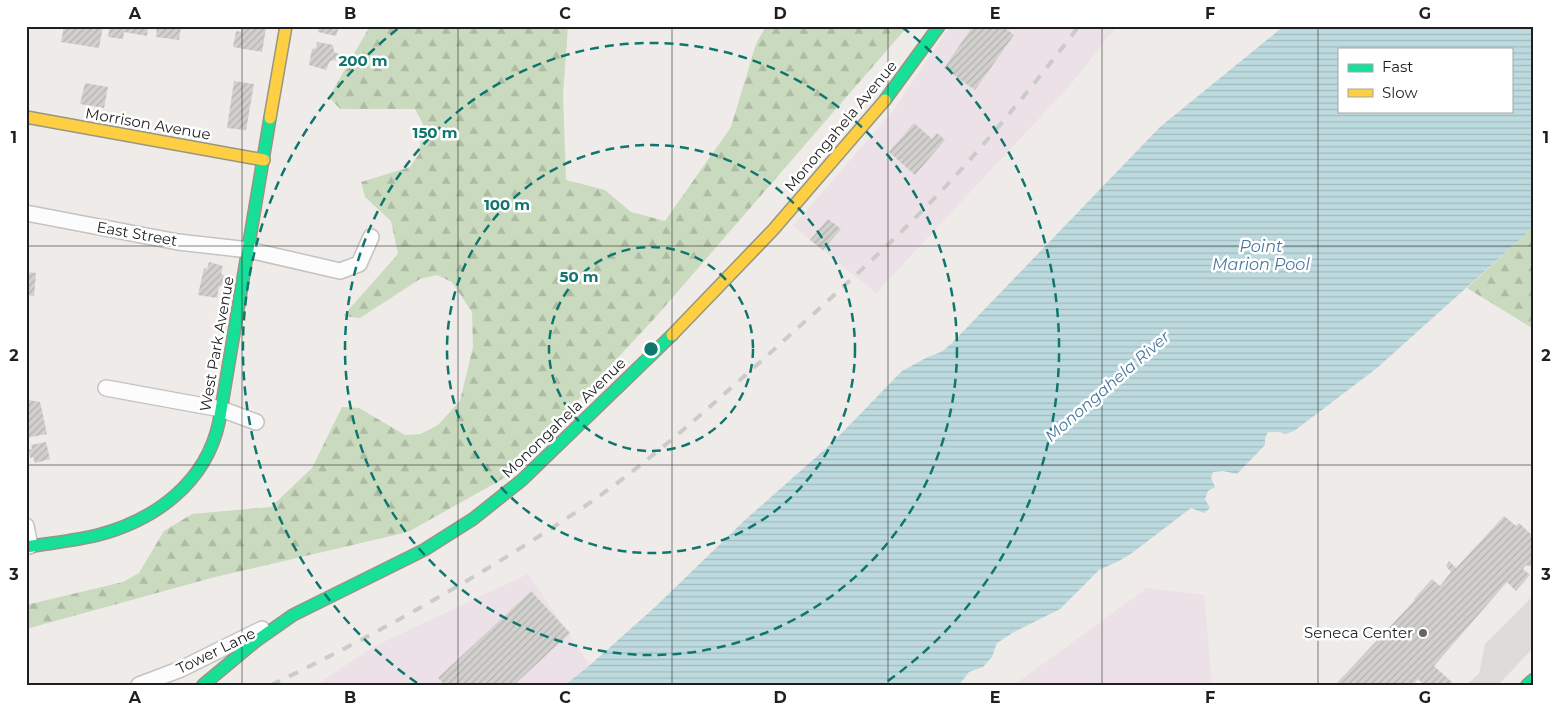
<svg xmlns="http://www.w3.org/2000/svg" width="1560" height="711" font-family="Montserrat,sans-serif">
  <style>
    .industrial { fill: #ebe1e7 }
    .forest { fill: url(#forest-firs) }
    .parking { fill: #dedcdb }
    .water { fill: url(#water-rules); fill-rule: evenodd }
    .building { fill: url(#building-hatch) }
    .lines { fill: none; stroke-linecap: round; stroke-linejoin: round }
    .street-casing { stroke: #c5c3c2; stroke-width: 18 }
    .fast-casing { stroke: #979681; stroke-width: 14 }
    .slow-casing { stroke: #979681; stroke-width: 14 }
    .street { stroke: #fcfcfc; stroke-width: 15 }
    .fast { stroke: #16e098; stroke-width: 11 }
    .slow { stroke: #ffcf43; stroke-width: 11 }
    .rail { stroke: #cbcbca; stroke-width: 4; stroke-dasharray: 10 10; stroke-linecap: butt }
    .grid { fill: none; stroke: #1f1f1f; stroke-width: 1; stroke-opacity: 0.55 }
    .ring { fill: none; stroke: #0f766e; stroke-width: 2.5; stroke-dasharray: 9 6 }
    .poi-dot { fill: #676665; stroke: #fff; stroke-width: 2 }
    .labels { text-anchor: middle; stroke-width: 5; stroke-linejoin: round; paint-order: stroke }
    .street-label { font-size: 15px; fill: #1f1f1f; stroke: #fff }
    .poi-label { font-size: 15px; fill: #1f1f1f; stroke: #fff; text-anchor: end }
    .water-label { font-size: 16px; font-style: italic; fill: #49779c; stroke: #fff }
    .centre { fill: #0f766e; stroke: #fff; stroke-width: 2.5 }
    .ring-label { font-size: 15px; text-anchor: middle; font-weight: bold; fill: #0f766e; stroke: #fff; stroke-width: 5; stroke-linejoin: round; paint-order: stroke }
    .neatline { fill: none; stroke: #1f1f1f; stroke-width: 2 }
    .grid-label { font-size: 16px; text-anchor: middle; font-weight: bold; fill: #1f1f1f }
  </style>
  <defs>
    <pattern id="forest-firs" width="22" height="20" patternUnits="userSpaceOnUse" patternTransform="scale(1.25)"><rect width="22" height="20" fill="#cadabe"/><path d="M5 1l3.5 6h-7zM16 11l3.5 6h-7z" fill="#adbba3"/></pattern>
    <pattern id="water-rules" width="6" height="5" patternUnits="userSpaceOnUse" patternTransform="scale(1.25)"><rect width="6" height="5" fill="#bddadf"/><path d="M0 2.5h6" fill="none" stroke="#a2bbbf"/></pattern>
    <pattern id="building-hatch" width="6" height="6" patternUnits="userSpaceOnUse" patternTransform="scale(1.25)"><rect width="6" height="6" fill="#d2d0cd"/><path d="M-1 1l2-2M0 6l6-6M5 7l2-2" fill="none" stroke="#b4b2b0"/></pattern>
  </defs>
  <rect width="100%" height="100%" fill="#eeebe8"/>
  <g class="industrial">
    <path d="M950 26H1117L1070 85 876 293 793 226 893 111Z"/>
    <path d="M528 574 590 665 565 685H316L373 647Z"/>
    <path d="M1147 588 1204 595 1212 685H1014Z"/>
  </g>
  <g class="forest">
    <path d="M370 26H568L563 94 566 180 605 190 631 212 665 221 731 127 756 44 766 26H908L653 320 506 477 408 532 215 577 26 629V605L123 582 139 573 164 531 192 514 271 507 312 468 342 407 359 408 405 435 421 434 438 425 460 401 473 347 472 312 452 282 437 275 420 279 360 318 343 316 398 254 391 221 365 197 361 182 410 167 419 154 423 124 415 109H340L329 97Z"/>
    <path d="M1534 224V326L1532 328 1467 288 1526 234Z"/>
  </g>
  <path class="parking" d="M1534 595V647L1498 685H1466L1479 674 1485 644Z"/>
  <path class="water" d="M1534 26V224L1526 234 1377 368 1294 431 1285 434 1280 432H1268L1265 438V445L1237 474 1223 471 1213 472 1211 478 1215 487 1208 491 1205 499 1210 508 1204 513 1191 508 1132 553 1119 561 1099 570 1060 609 1014 632 997 643 992 657 983 667 969 672 959 685H565L590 665 654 608 745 520 832 443 902 371 928 357 941 352 951 344 1160 127 1284 26ZM1339 49H1511V111H1339Z"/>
  <g class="building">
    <path d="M64 26H103L99 48 61 42Z"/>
    <path d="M110 26H148L147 36 124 32 123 39 108 37Z"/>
    <path d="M157 26H181L179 40 156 37Z"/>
    <path d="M247 26 266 28 262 52 233 47 236 31 241 32V28L247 29Z"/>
    <path d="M319 26H339L336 36 318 32Z"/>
    <path d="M973 26H1008L1006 29 1014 35 975 90 944 68Z"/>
    <path d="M317 42 333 45 334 52 339 54 338 60 330 61 326 70 309 65 312 49 316 48Z"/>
    <path d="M234 81 254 84 246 130 227 128Z"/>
    <path d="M85 83 108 87 104 108 80 104Z"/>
    <path d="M914 123 932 139 937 133 945 140 915 175 889 152Z"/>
    <path d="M828 219 841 229 823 250 810 240Z"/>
    <path d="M209 262 223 266 221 274 224 275 222 287 219 286 217 298 198 295 204 268 207 269Z"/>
    <path d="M26 272 36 273 34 296 26 295Z"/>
    <path d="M28 400 40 402 47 434 26 438V401Z"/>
    <path d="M46 442 50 459 35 463 33 457 30 458 29 450 32 449 31 445Z"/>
    <path d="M1504 516 1516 526 1519 523 1534 537V565L1528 566 1526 565 1523 569 1530 575 1516 591 1507 582 1434 666 1455 685H1424L1418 679 1413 685H1335L1415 600 1414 599 1432 579 1440 586 1451 572 1446 566 1449 561 1456 568Z"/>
    <path d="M531 591 570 633 514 685H445L438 678Z"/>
  </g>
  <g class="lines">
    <g class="street-casing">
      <g id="street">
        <path d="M26 213 178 242 249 250 340 271 359 264 371 237"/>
        <path d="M106 388 221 409 256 422"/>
        <path d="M26 526 30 546"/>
        <path d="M139 685 181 669 262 629"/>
      </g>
    </g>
    <g class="fast-casing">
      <g id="fast">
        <path d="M885 100 939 26"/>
        <path d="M26 547C50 543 74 541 98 535 155 520 206 483 219 422L270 118"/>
        <path d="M203 685 256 641 293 615 424 550 473 519 522 480 672 335"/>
        <path d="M1527 685 1534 679"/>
      </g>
    </g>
    <g class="slow-casing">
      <g id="slow">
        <path d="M26 117 264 160"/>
        <path d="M270 118 286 26"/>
        <path d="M672 335 773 230 885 100"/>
      </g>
    </g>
    <use href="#street" class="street"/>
    <use href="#fast" class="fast"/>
    <use href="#slow" class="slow"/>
    <path class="rail" d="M271 685C380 633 488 572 588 504 649 462 704 412 759 363 823 305 888 248 947 185 994 134 1037 81 1079 26"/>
  </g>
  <path class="grid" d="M242 26V685M458 26V685M672 26V685M888 26V685M1102 26V685M1318 26V685M26 246H1534M26 465H1534"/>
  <g class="ring">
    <circle cx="651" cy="349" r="102"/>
    <circle cx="651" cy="349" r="204"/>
    <circle cx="651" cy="349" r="306"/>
    <path d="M417 683A408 408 0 0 1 400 27M902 27A408 408 0 0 1 885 683"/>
  </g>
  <circle class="poi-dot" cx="1423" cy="633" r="5"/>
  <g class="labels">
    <g class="street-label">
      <text transform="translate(148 124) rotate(10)" y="5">Morrison Avenue</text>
      <text transform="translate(841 126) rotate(-50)" y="5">Monongahela Avenue</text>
      <text transform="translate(137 234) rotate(10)" y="5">East Street</text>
      <text transform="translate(217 344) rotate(-80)" y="5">West Park Avenue</text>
      <text transform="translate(564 418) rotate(-44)" y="5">Monongahela Avenue</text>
      <text transform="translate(216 651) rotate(-26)" y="5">Tower Lane</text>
    </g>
    <g class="poi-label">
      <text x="1413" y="638">Seneca Center</text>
    </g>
    <g class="water-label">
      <text x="1261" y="252">Point<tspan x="1261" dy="18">Marion Pool</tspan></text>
      <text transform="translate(1107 386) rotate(-41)" y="6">Monongahela River</text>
    </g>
  </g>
  <circle cx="651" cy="349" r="8" class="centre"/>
  <g class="ring-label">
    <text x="363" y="66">200 m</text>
    <text x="435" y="138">150 m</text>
    <text x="507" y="210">100 m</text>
    <text x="579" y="282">50 m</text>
  </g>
  <rect width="1560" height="711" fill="none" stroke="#ffffff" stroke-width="55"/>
  <rect x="1338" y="48" width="175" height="65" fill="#ffffff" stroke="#a5a5a5"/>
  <rect x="1348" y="64" width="25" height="8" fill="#16e098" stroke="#a5a5a5"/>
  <text x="1382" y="72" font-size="15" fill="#1f1f1f">Fast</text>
  <rect x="1348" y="89" width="25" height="8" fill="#ffcf43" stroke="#a5a5a5"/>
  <text x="1382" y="98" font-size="15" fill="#1f1f1f">Slow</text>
  <rect x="28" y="28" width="1504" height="656" class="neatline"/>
  <g class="grid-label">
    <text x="135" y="19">A</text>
    <text x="350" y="19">B</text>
    <text x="565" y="19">C</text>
    <text x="780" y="19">D</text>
    <text x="995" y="19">E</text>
    <text x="1210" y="19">F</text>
    <text x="1425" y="19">G</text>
    <text x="14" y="143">1</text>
    <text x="1546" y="143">1</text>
    <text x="14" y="361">2</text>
    <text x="1546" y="361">2</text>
    <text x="14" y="580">3</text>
    <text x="1546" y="580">3</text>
    <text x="135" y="703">A</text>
    <text x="350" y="703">B</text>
    <text x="565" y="703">C</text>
    <text x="780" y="703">D</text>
    <text x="995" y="703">E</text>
    <text x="1210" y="703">F</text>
    <text x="1425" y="703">G</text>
  </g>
</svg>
